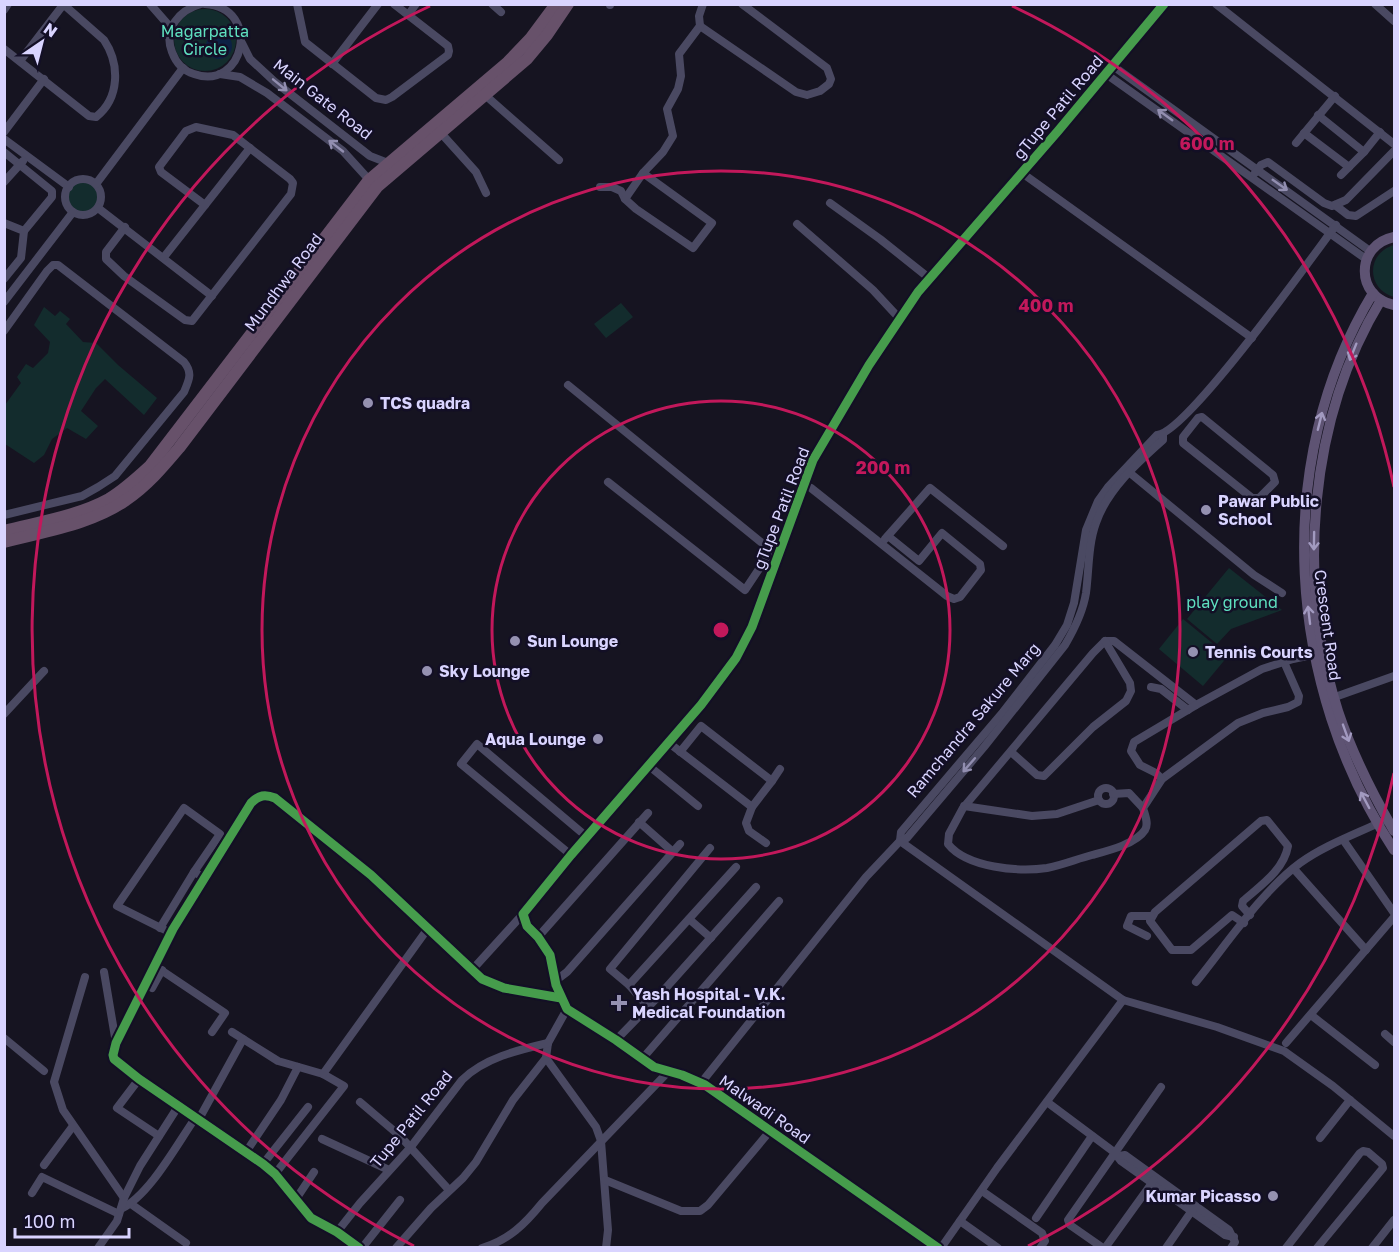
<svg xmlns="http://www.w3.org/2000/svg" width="1399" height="1252" font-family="'Golos Text',sans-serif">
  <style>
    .green { fill: #132c2d }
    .water { fill: #0d2144 }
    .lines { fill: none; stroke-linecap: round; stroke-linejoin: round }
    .minor { stroke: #4a4962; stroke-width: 8 }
    .major { stroke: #5e5373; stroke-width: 10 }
    .highway { stroke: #67516a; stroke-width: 12 }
    .cycleway-casing { stroke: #130f26; stroke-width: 13 }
    .cycleway { stroke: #469c4c; stroke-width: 9 }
    .oneway { stroke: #928eb0 }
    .oneway2 { stroke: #a29ac0 }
    .ring { fill: none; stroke: #c2185b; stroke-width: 3 }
    .poi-dot { fill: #9591b1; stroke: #130f26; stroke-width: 2 }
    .labels { text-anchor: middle; stroke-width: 5; stroke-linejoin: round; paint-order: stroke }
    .park-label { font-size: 16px; fill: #5fe0c0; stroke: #130f26 }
    .street-label { font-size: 16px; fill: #d9d4ff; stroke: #130f26 }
    .poi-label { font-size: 16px; font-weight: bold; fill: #d9d4ff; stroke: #130f26; text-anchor: start }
    .centre { fill: #c2185b; stroke: #130f26; stroke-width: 3 }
    .ring-label { font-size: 18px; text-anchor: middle; font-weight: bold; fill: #c2185b; stroke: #130f26; stroke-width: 5; stroke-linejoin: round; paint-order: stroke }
  </style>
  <rect width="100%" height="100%" fill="#161421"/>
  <g class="green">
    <circle cx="205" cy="40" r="31"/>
    <circle cx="83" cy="197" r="15"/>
    <path d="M1394 245V297C1366 289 1366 253 1394 245Z"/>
    <path d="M621 303 633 317 606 338 594 324Z"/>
    <path d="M44 307 55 316 60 311 70 319 66 324 83 342 96 343 118 365 157 398 144 415 105 379 96 388 81 411 98 426 86 439 67 428 52 439 44 455 34 463 5 444V405L21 383 17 377 26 364 33 368 48 353 50 342 34 325Z"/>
    <path d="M1229 568 1282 610 1231 629 1217 644 1187 619Z"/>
    <path d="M1183 619 1228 656 1203 686 1159 649Z"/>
  </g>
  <circle class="water" cx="219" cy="46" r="13"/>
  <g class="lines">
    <g class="minor">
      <path d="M150 4 171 28"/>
      <path d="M201 4C179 10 163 29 172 52 176 63 184 71 194 74 244 92 263 8 205 4"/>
      <path d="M297 4 305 42 376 98 386 100 392 97 448 55 449 51 448 46 394 4"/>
      <path d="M492 4 501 12"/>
      <path d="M610 4V5"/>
      <path d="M1216 4 1394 144"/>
      <path d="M1375 4 1394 21"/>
      <path d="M4 10 8 4"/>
      <path d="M408 15 416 4"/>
      <path d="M700 26 796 92 807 95 820 91 829 84 831 79 827 68 742 4"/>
      <path d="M242 43 250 59 275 82 370 156 388 163 392 167"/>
      <path d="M4 49 89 116 96 117C120 98 120 64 104 40L63 4"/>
      <path d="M20 61 63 5"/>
      <path d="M332 64 378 4"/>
      <path d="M1113 66 1370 251"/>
      <path d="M220 74 240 77 267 93 343 151 372 183"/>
      <path d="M1106 74 1366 259"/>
      <path d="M485 95 559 160"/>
      <path d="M1318 115 1364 152 1380 132"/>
      <path d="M4 132 44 79"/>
      <path d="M440 132 476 172 486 193"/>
      <path d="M1304 133 1349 167"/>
      <path d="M4 139 69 187"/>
      <path d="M1296 143 1335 96"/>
      <path d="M4 152 52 191V197L24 231"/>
      <path d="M1022 173 1252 338"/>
      <path d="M1255 173 1261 165 1268 162 1324 203 1332 206 1346 200 1394 151"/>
      <path d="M1341 175 1364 152"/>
      <circle cx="83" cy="197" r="18"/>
      <path d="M4 182 23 161"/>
      <path d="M96 184 183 68"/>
      <path d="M600 187H612L621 191 625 199 636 209 693 248 712 223 643 173 663 152 673 136 667 109 678 89 681 76 679 54 700 26 699 16 703 4"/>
      <path d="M625 199 643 173"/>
      <path d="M830 203 880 239 929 278"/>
      <path d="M1335 205 1348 215 1356 216 1394 191"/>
      <path d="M98 208 212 296"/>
      <path d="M4 223 24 231 21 258 4 279"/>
      <path d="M797 224 873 290 899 318"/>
      <path d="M125 227 106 252V259L124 276 185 320 192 321 291 194 293 183 290 179 233 135 196 127 186 131 159 167 161 172 205 205"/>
      <path d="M164 257 250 148"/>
      <path d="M4 302 73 212"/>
      <path d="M4 331 47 271 53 265H58L184 362C193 373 189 380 184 392L115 476 98 487 82 496 4 515"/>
      <path d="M568 385 778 556"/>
      <path d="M1202 417 1273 475 1275 482 1259 498H1252L1183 443V437L1198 418Z"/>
      <path d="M1130 473 1254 575 1282 593"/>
      <path d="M608 482 745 590 771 551"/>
      <path d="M811 488 947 596 954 599 960 597 981 570 980 564 942 533 919 561 888 536"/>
      <path d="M885 539 930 488 1003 546"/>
      <path d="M1151 687 1161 689 1188 710"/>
      <path d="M1335 697 1394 676"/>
      <path d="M1196 705 1114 641H1105L1093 653 963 808 949 834 948 844C967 868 1019 872 1047 868 1062 865 1077 859 1092 855 1107 851 1136 844 1145 830 1149 824 1145 815 1143 808L1162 779 1238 723 1263 713 1288 707 1298 702 1299 696 1284 662"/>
      <path d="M4 714 44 671"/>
      <path d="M669 743 752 807"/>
      <path d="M680 752 701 726 772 781 752 807 746 823 749 831 766 843"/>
      <path d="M1011 752 1037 775 1044 776 1093 727 1126 701 1131 691 1130 683 1105 641"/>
      <path d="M649 766 698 806"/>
      <path d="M1162 779 1156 773 1140 765 1131 751 1134 742 1196 705 1262 669 1293 659 1321 653"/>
      <path d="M772 781 780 769"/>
      <circle cx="1106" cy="796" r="8"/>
      <path d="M1113 794 1129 793 1143 808"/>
      <path d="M964 806 1032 816 1057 814 1099 800"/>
      <path d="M639 822 673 852"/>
      <path d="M900 841 901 832 1003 712 1055 645 1067 625 1074 603 1086 530 1098 501 1108 487 1157 435C1187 433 1312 257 1336 225"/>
      <path d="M900 841 1123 1000 1217 1027 1284 1051 1333 1086 1394 1136"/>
      <path d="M1344 841 1394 913"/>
      <path d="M571 855 461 764 477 744 587 837"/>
      <path d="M1294 869 1366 950"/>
      <path d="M689 919 711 938"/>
      <path d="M1244 923 1232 915 1191 950H1172L1150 921 1155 912 1261 821 1267 820 1288 846C1284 870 1260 886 1243 901L1242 906 1250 915"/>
      <path d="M160 928 194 872 205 878"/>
      <path d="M171 933 117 906 184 808 220 834 194 872"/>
      <path d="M1147 936 1127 926 1131 916H1151"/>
      <path d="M538 937 648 813"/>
      <path d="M155 966 225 1013 212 1032"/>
      <path d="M472 970 523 914"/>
      <path d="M104 972 116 1043"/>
      <path d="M85 977 54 1082 63 1110 124 1198"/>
      <path d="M555 981 567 972 680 844"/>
      <path d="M1196 982C1226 945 1262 891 1300 863 1325 845 1356 834 1383 821"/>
      <path d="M629 985 610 969 710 848"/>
      <path d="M152 988 162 970"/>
      <path d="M648 1007 629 985 736 867"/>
      <path d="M567 1009 548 1043 546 1058 596 1127 601 1141 608 1230 606 1248"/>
      <path d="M1311 1015 1375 1065"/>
      <path d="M232 1032 278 1061 323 1074 344 1086 275 1174"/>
      <path d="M1385 1034 1394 1042"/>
      <path d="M4 1038 44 1071"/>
      <path d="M616 1040 656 999 756 887"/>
      <path d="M1286 1043 1394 917"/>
      <path d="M642 1059 779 901"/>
      <path d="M323 1074 429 927"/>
      <path d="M139 1079 117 1108 159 1136"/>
      <path d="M701 1083 866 877 900 841 907 838 984 747 1065 645C1075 628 1083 612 1086 593 1089 570 1088 545 1096 523 1107 490 1137 463 1163 440V434"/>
      <path d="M360 1102 400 1136 449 1190"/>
      <path d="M1047 1102 1114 1152 1121 1161 1225 1235 1234 1237"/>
      <path d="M199 1119 243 1039"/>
      <path d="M1320 1138 1350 1100"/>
      <path d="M322 1139 389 1170"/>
      <path d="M246 1152 281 1100 298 1067"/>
      <path d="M1119 1156 1125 1155 1229 1230 1235 1242 1231 1248"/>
      <path d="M263 1164 308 1107"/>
      <path d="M44 1165 73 1126"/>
      <path d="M605 1180 681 1211H700L708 1205 770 1131"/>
      <path d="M982 1191 1042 1233 1045 1241 1040 1248"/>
      <path d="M32 1193 42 1177 119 1214"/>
      <path d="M296 1199 314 1172"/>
      <path d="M131 1204 186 1243"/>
      <path d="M121 1209C150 1195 177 1144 196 1117"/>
      <path d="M1036 1218 1092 1136"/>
      <path d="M960 1221 998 1248"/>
      <path d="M337 1232 360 1203 410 1148 462 1080C484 1058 518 1050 548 1043"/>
      <path d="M98 1248 117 1221 124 1198 140 1166 179 1105"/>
      <path d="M359 1248 337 1232 311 1218 275 1174 263 1164 139 1079 114 1059 113 1055 116 1043 173 929 251 803C259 795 265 794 275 798L371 875 482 979 504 988 561 998"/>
      <path d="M362 1248 400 1200"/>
      <path d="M396 1248 431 1208 463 1178 476 1162 513 1100 546 1058"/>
      <path d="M482 1248C509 1240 525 1224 542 1203L668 1072"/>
      <path d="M938 1248 705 1085 682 1075 654 1067 616 1040 567 1009 556 985 550 955 538 937 527 926 523 914 571 855 701 705 736 658 752 627 813 460 869 365 918 292 1058 131 1164 4"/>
      <path d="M941 1248 997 1168 1123 1000"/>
      <path d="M1103 1248 1070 1225 1068 1220 1161 1087"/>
      <path d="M1105 1248 1154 1180"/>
      <path d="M1166 1248 1193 1209"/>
      <path d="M1286 1248 1360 1153 1363 1151 1368 1152 1382 1164 1383 1168 1317 1248"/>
      <path d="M1372 1248 1394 1220"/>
    </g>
    <g class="major">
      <path d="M1394 237C1355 245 1355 297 1394 305"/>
      <path d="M1373 293C1270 463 1287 687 1394 850"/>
      <path d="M1381 300C1309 418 1296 580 1338 711 1352 753 1372 793 1394 831"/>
    </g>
    <g class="highway">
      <path d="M4 531C39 522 78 516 109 499 124 490 137 478 150 466L369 180 508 62 530 39 556 4"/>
      <path d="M4 542C45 531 92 524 126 500 147 486 163 467 179 448L377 187 527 59 547 35 568 4"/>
    </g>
    <g class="cycleway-casing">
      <g id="cycleway">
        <path d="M359 1248 337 1232 311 1218 275 1174 263 1164 139 1079 114 1059 113 1055 116 1043 173 929 251 803C259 795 265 794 275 798L371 875 482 979 504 988 561 998"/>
        <path d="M938 1248 705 1085 682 1075 654 1067 616 1040 567 1009 556 985 550 955 538 937 527 926 523 914 571 855 701 705 736 658 752 627 813 460 869 365 918 292 1058 131 1164 4"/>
      </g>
    </g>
    <use href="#cycleway" class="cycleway"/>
  </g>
  <defs><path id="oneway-shaft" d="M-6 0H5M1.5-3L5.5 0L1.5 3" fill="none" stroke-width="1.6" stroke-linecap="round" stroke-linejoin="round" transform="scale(1.5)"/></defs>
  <g class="oneway">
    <use href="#oneway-shaft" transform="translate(280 85) rotate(39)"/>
    <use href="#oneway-shaft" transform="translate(1165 115) rotate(-144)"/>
    <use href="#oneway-shaft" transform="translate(336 146) rotate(-142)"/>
    <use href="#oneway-shaft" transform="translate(1280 185) rotate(35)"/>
    <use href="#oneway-shaft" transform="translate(969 765) rotate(131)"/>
  </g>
  <g class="oneway2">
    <use href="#oneway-shaft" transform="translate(1353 352) rotate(112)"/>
    <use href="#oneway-shaft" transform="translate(1320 421) rotate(-76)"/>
    <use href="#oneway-shaft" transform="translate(1314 541) rotate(91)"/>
    <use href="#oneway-shaft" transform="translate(1309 615) rotate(-97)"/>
    <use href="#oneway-shaft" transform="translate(1346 733) rotate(70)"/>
    <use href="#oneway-shaft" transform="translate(1365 800) rotate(-118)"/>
  </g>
  <g class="ring">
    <circle cx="721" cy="630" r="229"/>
    <circle cx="721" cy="630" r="459"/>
    <path d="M1394 773A688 688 0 0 1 1028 1246M414 1246A688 688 0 0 1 430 6M1012 6A688 688 0 0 1 1394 487"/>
  </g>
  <g class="poi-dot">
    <circle cx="368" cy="403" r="6"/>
    <circle cx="1206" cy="510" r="6"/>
    <circle cx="515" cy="641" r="6"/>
    <circle cx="1193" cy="652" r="6"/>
    <circle cx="427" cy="671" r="6"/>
    <circle cx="598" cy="739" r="6"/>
    <path d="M616 994h6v6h6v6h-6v6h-6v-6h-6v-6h6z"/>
    <circle cx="1273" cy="1196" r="6"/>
  </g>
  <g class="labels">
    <g class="park-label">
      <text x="205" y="37">Magarpatta<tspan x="205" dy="18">Circle</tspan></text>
      <text x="1232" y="608">play ground</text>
    </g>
    <g class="street-label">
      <text transform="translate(323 99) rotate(38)" y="6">Main Gate Road</text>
      <text transform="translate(1058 107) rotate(-50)" y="6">gTupe Patil Road</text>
      <text transform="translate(283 282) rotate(-53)" y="6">Mundhwa Road</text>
      <text transform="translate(781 508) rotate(-69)" y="6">gTupe Patil Road</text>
      <text transform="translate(1328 625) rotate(82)" y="6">Crescent Road</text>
      <text transform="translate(973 720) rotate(-50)" y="6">Ramchandra Sakure Marg</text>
      <text transform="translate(765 1109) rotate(35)" y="6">Malwadi Road</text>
      <text transform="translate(411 1119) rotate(-51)" y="6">Tupe Patil Road</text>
    </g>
    <g class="poi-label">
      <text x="380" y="409">TCS quadra</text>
      <text x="1218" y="507">Pawar Public<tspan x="1218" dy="18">School</tspan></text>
      <text x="527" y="647">Sun Lounge</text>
      <text x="1205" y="658">Tennis Courts</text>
      <text x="439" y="677">Sky Lounge</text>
      <text x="586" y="745" text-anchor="end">Aqua Lounge</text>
      <text x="632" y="1000">Yash Hospital - V.K.<tspan x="632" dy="18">Medical Foundation</tspan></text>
      <text x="1261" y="1202" text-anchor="end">Kumar Picasso</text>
    </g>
  </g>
  <circle cx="721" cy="630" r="9" class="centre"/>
  <g class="ring-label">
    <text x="1207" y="150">600 m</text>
    <text x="1046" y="312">400 m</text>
    <text x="883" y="474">200 m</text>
  </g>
  <rect width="1399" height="1252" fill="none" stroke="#d9d4ff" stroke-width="12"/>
  <g transform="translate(42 42) rotate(35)" stroke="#130f26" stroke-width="4.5" paint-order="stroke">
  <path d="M0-4.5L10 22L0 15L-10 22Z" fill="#d9d4ff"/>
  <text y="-9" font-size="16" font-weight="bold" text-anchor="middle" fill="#d9d4ff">N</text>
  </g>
  <path d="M15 1228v9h114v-9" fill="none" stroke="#d9d4ff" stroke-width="3"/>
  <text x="24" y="1228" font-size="18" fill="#d9d4ff" stroke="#130f26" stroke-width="4.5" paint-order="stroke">100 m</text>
</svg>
